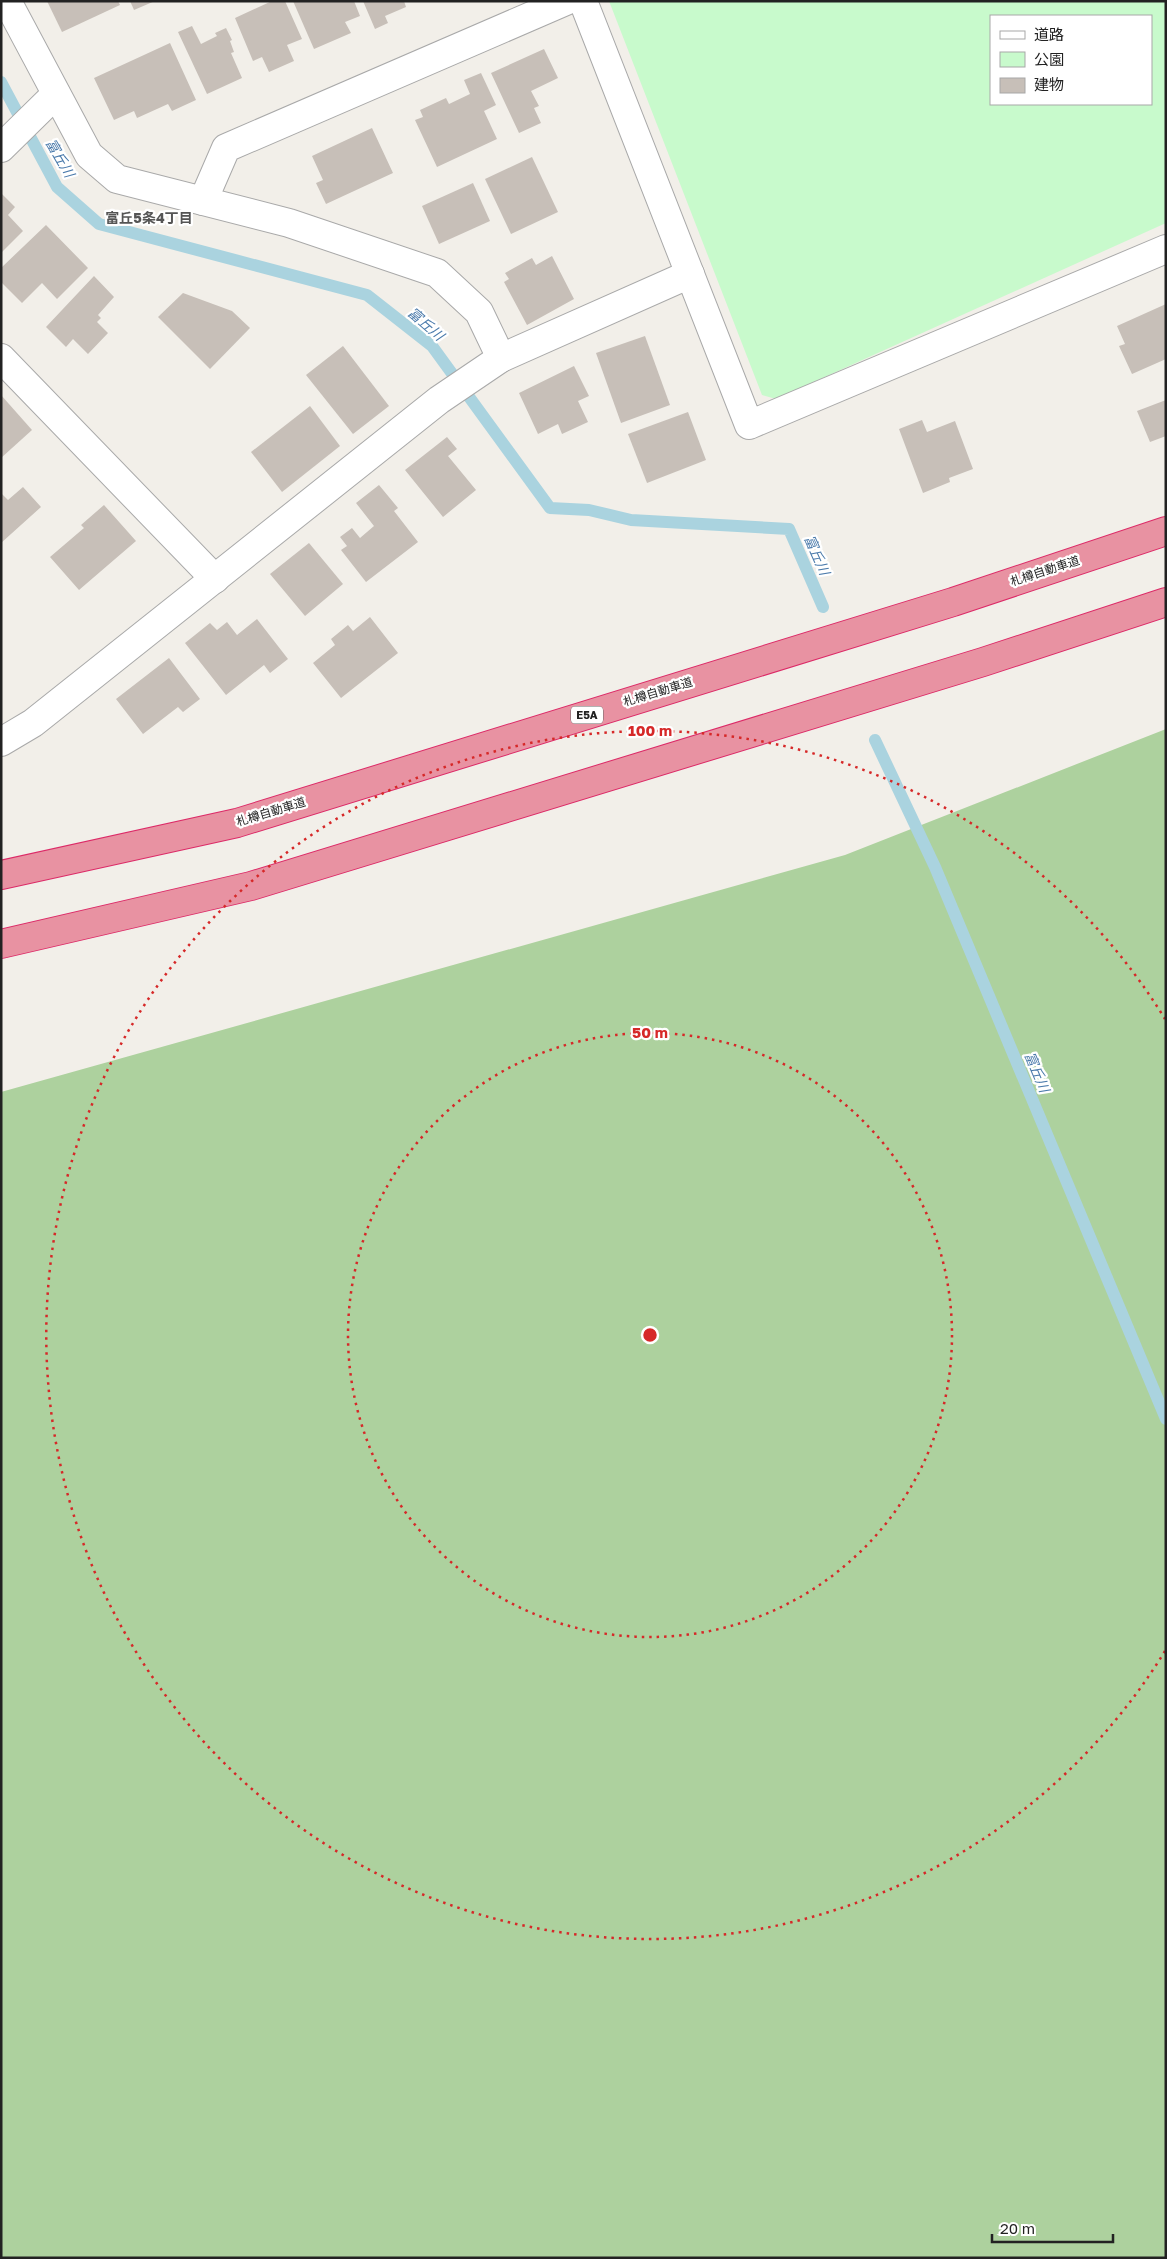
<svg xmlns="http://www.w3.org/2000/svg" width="1167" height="2259" font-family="'Golos Text','Noto Sans JP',sans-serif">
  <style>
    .forest { fill: #add19e }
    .park { fill: #c8facc; fill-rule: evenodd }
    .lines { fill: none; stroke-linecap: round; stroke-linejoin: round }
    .stream { stroke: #aad3df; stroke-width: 12 }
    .building { fill: #c7bfb8 }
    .minor-casing { stroke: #a9a9a9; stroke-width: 30 }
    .highway-casing { stroke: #dc2a67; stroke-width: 30 }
    .minor { stroke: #fff; stroke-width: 28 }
    .highway { stroke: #e892a2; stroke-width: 28 }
    .ring { fill: none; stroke: #d62828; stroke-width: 2.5; stroke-dasharray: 2.5 5 }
    .labels { text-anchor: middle; stroke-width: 4.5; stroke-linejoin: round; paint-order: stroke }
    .shield { fill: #fff; stroke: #646464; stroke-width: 1 }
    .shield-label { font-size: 11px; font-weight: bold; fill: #222 }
    .street-label { font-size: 12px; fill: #222; stroke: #fff }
    .water-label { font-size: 14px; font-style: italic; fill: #4a7aab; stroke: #fff }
    .neighbourhood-label { font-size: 14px; font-weight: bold; fill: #555; stroke: #fff }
    .centre { fill: #d62828; stroke: #fff; stroke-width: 2.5 }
    .ring-label { font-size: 15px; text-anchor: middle; font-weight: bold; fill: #d62828; stroke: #fff; stroke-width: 4.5; stroke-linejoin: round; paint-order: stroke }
  </style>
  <rect width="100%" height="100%" fill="#f2efe9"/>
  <path class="forest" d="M1166 729V2258H1V1092L845 855Z"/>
  <path class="park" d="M609 1H1166V223L776 399 762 395ZM991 16H1151V104H991Z"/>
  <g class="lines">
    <g class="stream">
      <path d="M1 82 57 187 99 224 367 295 432 346 550 508 589 510 631 520 789 529 823 607"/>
      <path d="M875 740 935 867 1166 1419"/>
    </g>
  </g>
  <g class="building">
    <path d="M47 1H118L120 5 62 32Z"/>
    <path d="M130 1H155L134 10Z"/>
    <path d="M272 1H285L302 39 287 45 294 61 269 72 262 57 253 61 235 18Z"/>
    <path d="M293 1H354L360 16 345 22 351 33 314 49Z"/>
    <path d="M363 1H404L406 7 385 16 388 23 375 29Z"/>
    <path d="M192 26 201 44 217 36 215 33 226 28 232 40 230 41 234 52 231 53 242 78 207 94 178 32Z"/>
    <path d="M170 43 196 100 172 111 168 104 137 118 134 111 114 120 94 78Z"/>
    <path d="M544 49 558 78 531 91 539 106 534 108 541 123 519 133 491 73Z"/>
    <path d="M481 73 496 105 484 111 497 139 437 167 415 120 423 117 420 110 446 98 449 104 470 94 464 80Z"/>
    <path d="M372 128 393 173 326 204 316 183 323 180 312 156Z"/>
    <path d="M532 157 558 212 511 234 485 179Z"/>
    <path d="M473 183 490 221 439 244 422 206Z"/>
    <path d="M1 193 15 207 8 215 23 231 1 253Z"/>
    <path d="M46 225 88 268 57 299 42 283 22 303 1 282V268Z"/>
    <path d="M552 256 574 299 527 325 504 282 509 279 505 273 532 258 536 265Z"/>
    <path d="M94 276 114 297 98 315 101 318 97 322 108 333 88 354 73 339 66 347 46 327Z"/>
    <path d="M183 293 232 311 250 328 210 369 158 317Z"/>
    <path d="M1166 304V359L1132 374 1119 346 1125 344 1117 326Z"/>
    <path d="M645 336 670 405 621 423 596 353Z"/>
    <path d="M343 346 389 406 353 434 306 375Z"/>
    <path d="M574 366 589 396 578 401 588 422 562 434 558 424 538 434 519 393Z"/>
    <path d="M1 395 32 430 1 458Z"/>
    <path d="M1166 400V436L1150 442 1137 411Z"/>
    <path d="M310 406 340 446 282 492 251 452Z"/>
    <path d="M688 412 706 460 647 483 628 434Z"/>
    <path d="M922 420 927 432 955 421 973 469 949 478 950 482 923 493 899 429Z"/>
    <path d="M447 437 457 449 448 456 476 490 443 517 405 470Z"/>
    <path d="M379 485 398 508 394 511 418 542 366 582 341 550 347 546 340 537 352 528 360 538 374 526 356 503Z"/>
    <path d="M23 487 41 507 1 543V493L8 500Z"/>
    <path d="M104 505 136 541 79 590 50 557 84 528 81 525Z"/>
    <path d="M309 543 343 584 305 616 270 574Z"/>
    <path d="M370 617 398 653 341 698 313 663 335 645 331 639 348 625 353 631Z"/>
    <path d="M257 619 288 659 270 673 264 665 226 695 185 643 210 623 217 630 227 622 237 635Z"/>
    <path d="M169 658 200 699 183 712 178 707 143 734 116 699Z"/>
  </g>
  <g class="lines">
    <g class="minor-casing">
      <g id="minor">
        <path d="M7 1 89 155 117 179 289 223 437 273 479 312 501 358"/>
        <path d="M583 1 749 425 1166 249"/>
        <path d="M1 148 56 94"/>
        <path d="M203 201 226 148 566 1"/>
        <path d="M1 358 215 579"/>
        <path d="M1 742 33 723 439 400 501 358 690 274"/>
      </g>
    </g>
    <g class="highway-casing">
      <g id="highway">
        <path d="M1 875 237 823 953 602 1166 531"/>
        <path d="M1 944 251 886 983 662 1166 602"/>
      </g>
    </g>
    <use href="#minor" class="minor"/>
    <use href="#highway" class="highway"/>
  </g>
  <g class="ring">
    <circle cx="650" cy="1335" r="302"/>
    <path d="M1165 1651A604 604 0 1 1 1165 1019"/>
  </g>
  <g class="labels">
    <rect class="shield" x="571" y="706.5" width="32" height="17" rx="4"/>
    <g class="shield-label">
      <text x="587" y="719">E5A</text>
    </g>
    <g class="street-label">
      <text transform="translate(1045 571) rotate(-18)" y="4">札樽自動車道</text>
      <text transform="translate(658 692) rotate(-17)" y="4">札樽自動車道</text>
      <text transform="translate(271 812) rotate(-17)" y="4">札樽自動車道</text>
    </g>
    <g class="water-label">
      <text transform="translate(60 158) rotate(60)" y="5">富丘川</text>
      <text transform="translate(426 324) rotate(41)" y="5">富丘川</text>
      <text transform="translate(817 555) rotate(66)" y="5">富丘川</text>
      <text transform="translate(1037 1072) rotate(67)" y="5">富丘川</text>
    </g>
    <g class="neighbourhood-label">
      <text x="149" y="223">富丘5条4丁目</text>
    </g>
  </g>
  <circle cx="650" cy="1335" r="8" class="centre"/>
  <g class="ring-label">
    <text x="650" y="736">100 m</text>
    <text x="650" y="1038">50 m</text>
  </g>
  <rect width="1167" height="2259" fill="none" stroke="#222222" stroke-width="5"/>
  <rect x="990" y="15" width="162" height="90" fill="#ffffff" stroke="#a7a7a7"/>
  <rect x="1000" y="31" width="25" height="8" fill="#ffffff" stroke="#a7a7a7"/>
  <text x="1034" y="40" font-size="15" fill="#222222">道路</text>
  <rect x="1000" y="52" width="25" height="15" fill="#c8facc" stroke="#a7a7a7"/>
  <text x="1034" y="65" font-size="15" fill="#222222">公園</text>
  <rect x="1000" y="78" width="25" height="15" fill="#c7bfb8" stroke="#a7a7a7"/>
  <text x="1034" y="90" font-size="15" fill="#222222">建物</text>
  <path d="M992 2234v8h121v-8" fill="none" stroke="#222222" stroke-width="2.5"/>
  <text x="1000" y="2234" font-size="15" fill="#222222" stroke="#ffffff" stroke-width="4" paint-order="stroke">20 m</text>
</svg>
